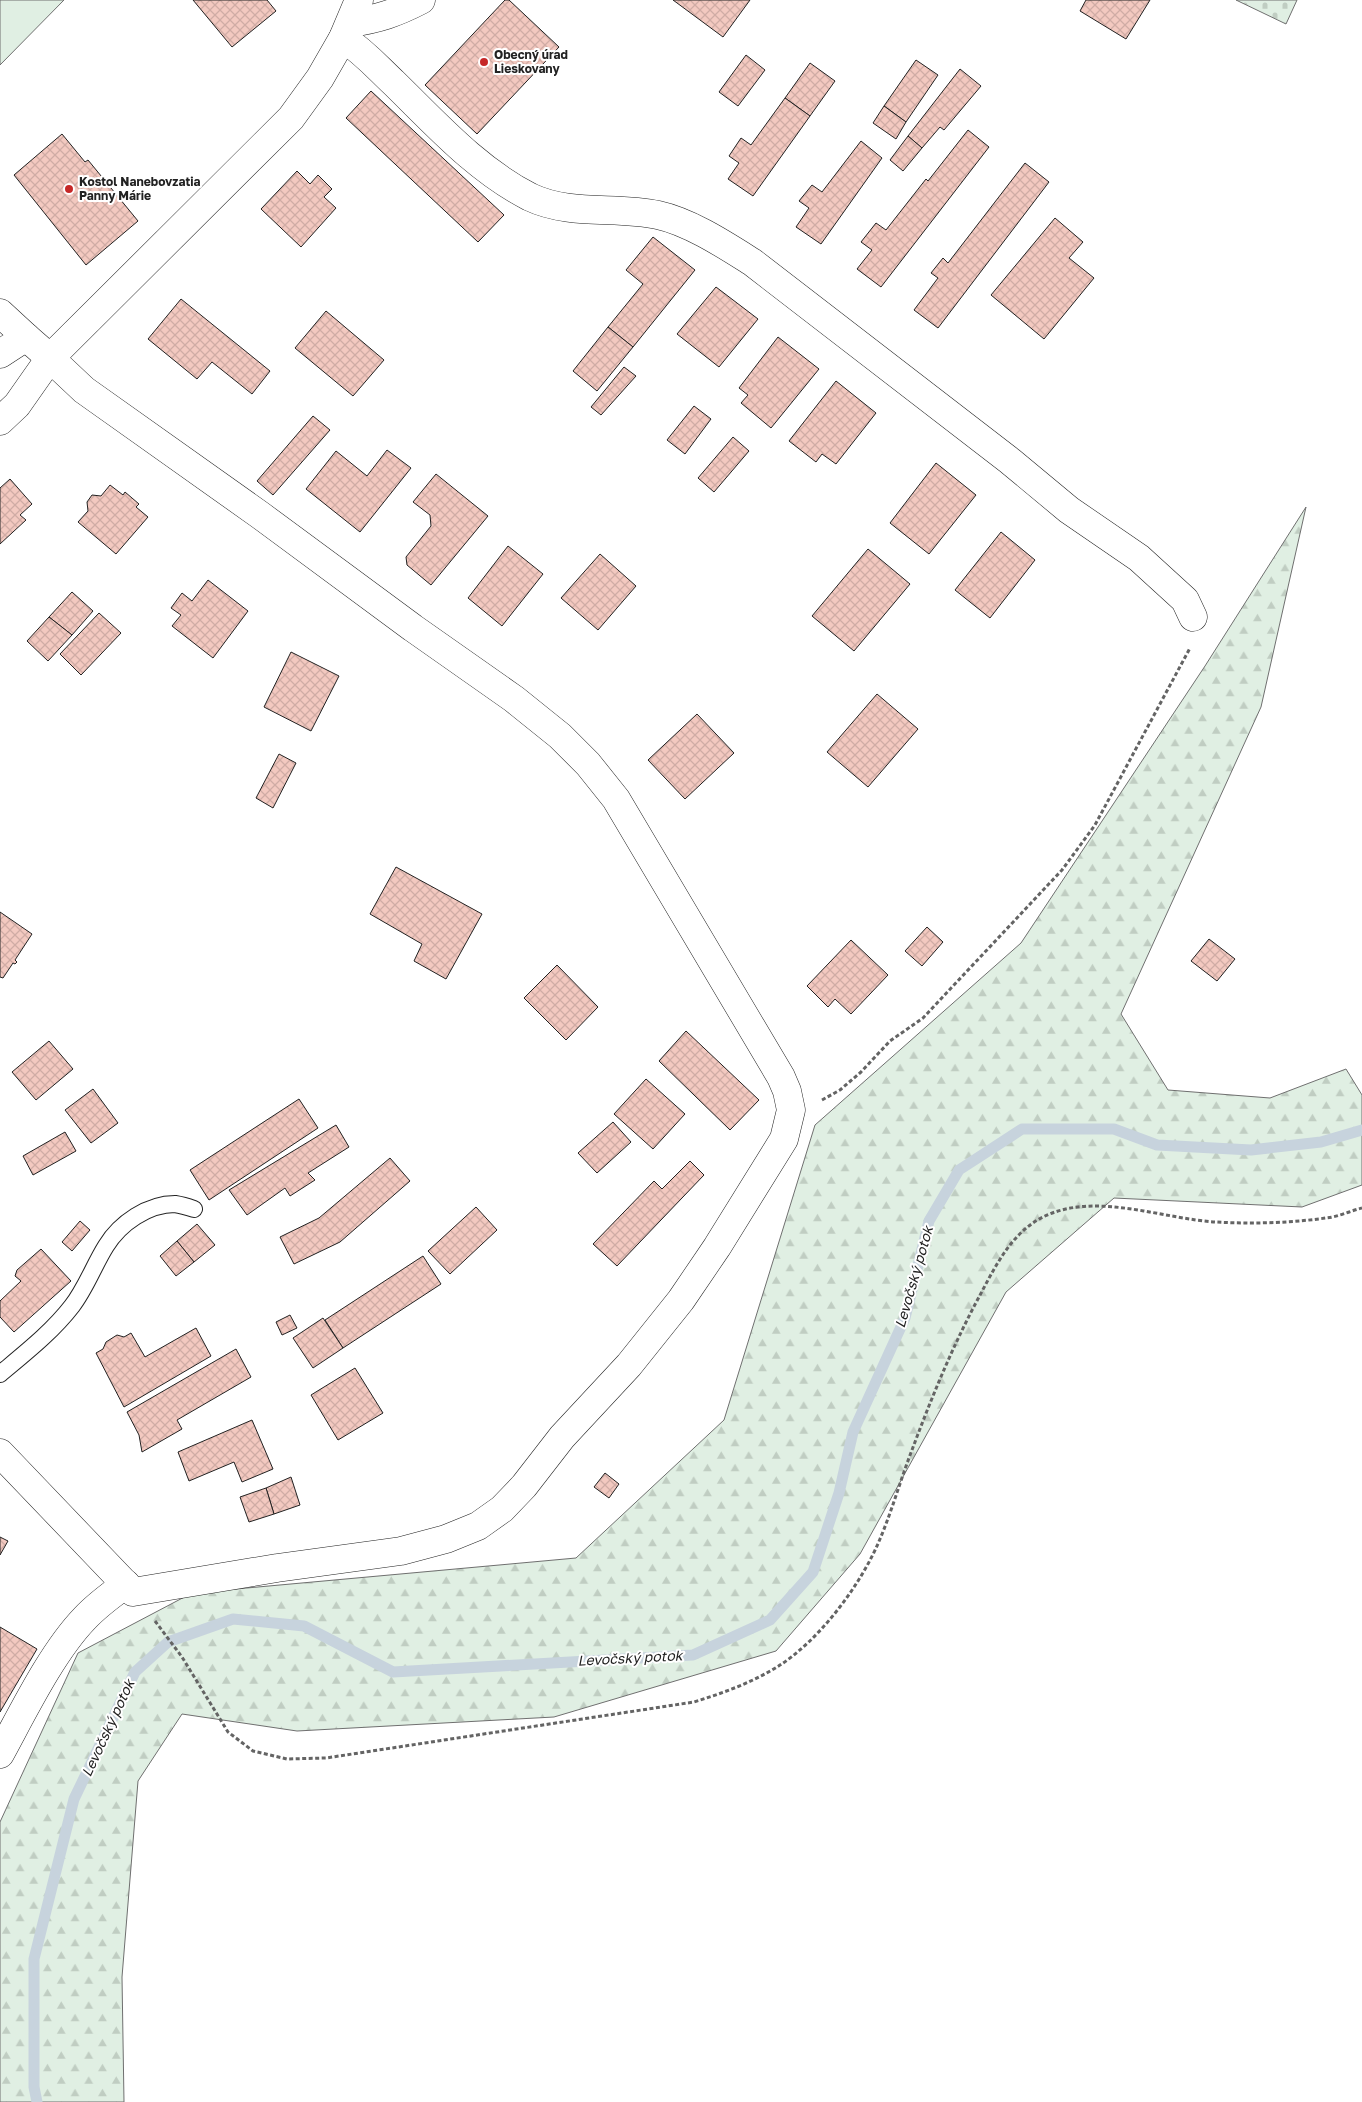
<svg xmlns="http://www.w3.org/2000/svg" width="1362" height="2102" font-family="'Golos Text',sans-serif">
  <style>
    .forest { fill: url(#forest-firs); stroke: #6f6f6f }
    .cemetery { fill: url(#cemetery-stones); stroke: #6f6f6f }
    .garden { fill: #e0efe3; stroke: #6f6f6f }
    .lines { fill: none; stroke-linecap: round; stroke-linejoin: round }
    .stream { stroke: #c7d3dd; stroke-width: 11 }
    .building { fill: url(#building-cross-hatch); stroke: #222 }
    .service-casing { stroke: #222; stroke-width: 18 }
    .minor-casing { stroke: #222; stroke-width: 29 }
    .tertiary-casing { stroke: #222; stroke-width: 29 }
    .path { stroke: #646464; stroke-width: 3; stroke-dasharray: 4 2.5; stroke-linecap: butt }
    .service { stroke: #fff; stroke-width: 16 }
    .minor { stroke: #fff; stroke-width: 28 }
    .tertiary { stroke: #fff; stroke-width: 28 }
    .poi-dot { fill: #c62828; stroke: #fff; stroke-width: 2 }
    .labels { text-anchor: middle; stroke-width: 4; stroke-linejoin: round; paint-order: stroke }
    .poi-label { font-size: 12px; font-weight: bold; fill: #222; stroke: #fff; text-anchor: start }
    .water-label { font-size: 14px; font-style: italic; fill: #222; stroke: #fff }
  </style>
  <defs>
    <pattern id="forest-firs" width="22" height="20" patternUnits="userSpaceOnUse" patternTransform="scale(1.25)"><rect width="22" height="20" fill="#e0efe3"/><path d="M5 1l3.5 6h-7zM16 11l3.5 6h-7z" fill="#c0cdc2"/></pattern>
    <pattern id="cemetery-stones" width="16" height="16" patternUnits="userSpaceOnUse" patternTransform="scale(1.25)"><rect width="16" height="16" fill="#e0efe3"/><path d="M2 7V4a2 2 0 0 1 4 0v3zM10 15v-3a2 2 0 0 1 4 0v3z" fill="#c0cdc2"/></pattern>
    <pattern id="building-cross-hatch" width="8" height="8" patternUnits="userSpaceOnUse" patternTransform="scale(1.25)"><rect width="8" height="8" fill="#f3c9c0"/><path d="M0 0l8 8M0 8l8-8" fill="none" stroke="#d0aca5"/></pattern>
  </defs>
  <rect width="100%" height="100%" fill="#fff"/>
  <path class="forest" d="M1306 507 1261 707 1121 1014 1168 1090 1270 1098 1346 1069 1362 1095V1185L1302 1207 1114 1198 1006 1292 860 1554 776 1651 554 1717 297 1731 182 1714 138 1781 122 1977 124 2102H0V1822L78 1653 192 1593 576 1558 724 1420 815 1125 1021 943 1205 666Z"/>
  <path class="cemetery" d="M1236 0H1297L1286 24Z"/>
  <path class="garden" d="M0 0H64L0 65Z"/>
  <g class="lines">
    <path class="stream" d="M37 2102 34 2087V1959L74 1799 135 1672 168 1642 233 1619 304 1626 393 1672 693 1655 770 1620 813 1572 839 1493 853 1432 905 1318 929 1221 959 1170 1022 1129H1114L1157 1145 1251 1150 1321 1142 1362 1130"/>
  </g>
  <g class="building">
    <path d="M193 0H267L276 11 232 47Z"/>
    <path d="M505 0H509L559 47 477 134 425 85Z"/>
    <path d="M673 0H750L723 37Z"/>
    <path d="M1086 0H1150L1126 39 1080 11Z"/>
    <path d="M746 55 765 70 738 106 719 92Z"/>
    <path d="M916 60 938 75 906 122 884 106Z"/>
    <path d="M810 63 835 81 810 116 785 98Z"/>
    <path d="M960 69 981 86 944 130 940 127 922 148 908 136Z"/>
    <path d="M371 91 504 215 478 242 346 118Z"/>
    <path d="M785 98 810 116 753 196 728 179 739 163 729 156 741 138 751 145Z"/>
    <path d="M884 106 906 122 896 139 873 123Z"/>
    <path d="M968 130 989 147 881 287 857 269 872 250 861 242 876 223 886 230 926 179 928 181Z"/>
    <path d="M62 134 85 162 88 160 138 221 86 265 14 175Z"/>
    <path d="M908 136 922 148 903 171 890 160Z"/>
    <path d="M861 141 882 158 821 244 796 227 809 208 799 201 812 185 822 192Z"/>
    <path d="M1025 163 1049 182 938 328 914 310 938 278 931 273 943 258 948 263Z"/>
    <path d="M297 171 310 184 318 175 332 189 324 197 336 208 301 247 261 209Z"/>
    <path d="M1055 218 1083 242 1069 258 1094 278 1044 339 991 295Z"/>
    <path d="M653 237 695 270 633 347 608 327 643 284 626 270Z"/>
    <path d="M716 287 758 319 719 367 677 334Z"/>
    <path d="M181 299 270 371 252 394 212 362 197 379 148 339Z"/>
    <path d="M326 311 384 360 353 396 295 348Z"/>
    <path d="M608 327 633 347 597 391 573 371Z"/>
    <path d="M778 337 819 369 771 428 741 403 748 395 739 388Z"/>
    <path d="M624 367 636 376 601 415 591 407Z"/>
    <path d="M836 381 876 413 836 464 822 454 816 462 789 441Z"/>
    <path d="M694 406 711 419 685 454 667 440Z"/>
    <path d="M313 416 330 430 273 495 257 481Z"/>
    <path d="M733 437 749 451 714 492 698 478Z"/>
    <path d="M387 450 411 468 360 532 306 489 336 451 367 476Z"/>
    <path d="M936 463 976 495 929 554 890 523Z"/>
    <path d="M436 474 488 516 431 585 407 565 406 557 431 526 430 515 413 502Z"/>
    <path d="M10 479 32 504 20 515 26 520 0 544V488Z"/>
    <path d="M110 485 123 495 125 492 139 504 136 507 148 517 116 554 78 522 88 511 87 502 92 495 101 496Z"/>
    <path d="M1001 532 1035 560 990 618 955 590Z"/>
    <path d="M508 546 543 574 502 626 468 598Z"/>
    <path d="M868 549 910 584 854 651 812 616Z"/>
    <path d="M600 554 636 586 598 630 561 598Z"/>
    <path d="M208 580 248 611 213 658 172 626 181 615 171 608 182 593 192 601Z"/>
    <path d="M72 592 93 611 72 635 49 617Z"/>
    <path d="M99 613 121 633 81 675 60 654Z"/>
    <path d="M49 617 72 635 48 661 27 641Z"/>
    <path d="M291 652 339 676 311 731 264 707Z"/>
    <path d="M877 694 918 729 868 787 827 752Z"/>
    <path d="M697 714 734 753 685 799 648 760Z"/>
    <path d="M279 754 296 763 273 808 256 798Z"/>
    <path d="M396 867 482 914 446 979 414 961 422 944 370 914Z"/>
    <path d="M0 912 32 934 15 960 17 962 15 964 13 963 3 978 0 977Z"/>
    <path d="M927 927 943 942 922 966 905 951Z"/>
    <path d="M1209 939 1235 959 1217 981 1191 961Z"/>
    <path d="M851 940 888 975 851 1014 835 999 828 1007 807 986Z"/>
    <path d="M557 965 598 1007 566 1040 524 998Z"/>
    <path d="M686 1031 759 1100 730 1130 659 1061Z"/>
    <path d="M49 1041 73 1069 36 1100 12 1072Z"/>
    <path d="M646 1079 685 1114 653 1149 614 1114Z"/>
    <path d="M93 1089 118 1123 91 1143 65 1110Z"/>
    <path d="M299 1099 318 1128 209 1200 190 1170Z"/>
    <path d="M613 1122 631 1142 597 1173 578 1153Z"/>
    <path d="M336 1125 349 1147 308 1173 315 1180 290 1196 285 1188 247 1215 229 1190Z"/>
    <path d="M65 1132 76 1151 33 1175 23 1156Z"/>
    <path d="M390 1158 410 1181 340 1242 294 1264 280 1237 319 1218Z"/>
    <path d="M690 1161 704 1175 617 1266 593 1244 654 1181 662 1189Z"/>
    <path d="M476 1207 497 1230 450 1274 428 1251Z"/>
    <path d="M80 1221 90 1230 72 1251 62 1242Z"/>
    <path d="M197 1224 215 1245 194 1262 177 1241Z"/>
    <path d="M177 1241 194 1262 176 1276 160 1256Z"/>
    <path d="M41 1249 71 1281 14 1332 0 1317V1301L21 1281 15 1276 17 1270Z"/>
    <path d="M423 1256 441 1284 343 1348 325 1320Z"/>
    <path d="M290 1315 297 1328 282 1335 276 1322Z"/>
    <path d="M323 1318 343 1348 313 1368 293 1338Z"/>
    <path d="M196 1328 211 1356 124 1407 96 1353 103 1349 106 1342 117 1335 124 1337 131 1333 145 1357Z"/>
    <path d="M236 1349 251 1377 177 1420 182 1429 142 1452 139 1435 127 1412Z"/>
    <path d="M355 1368 383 1413 338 1440 311 1395Z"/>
    <path d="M252 1420 273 1469 242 1482 234 1462 189 1481 178 1452Z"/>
    <path d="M605 1473 619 1484 609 1498 594 1487Z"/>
    <path d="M291 1477 300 1505 274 1514 266 1488Z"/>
    <path d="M266 1488 274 1514 249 1522 240 1497Z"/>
    <path d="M0 1537 8 1541 0 1555Z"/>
    <path d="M0 1627 37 1649 0 1712Z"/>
  </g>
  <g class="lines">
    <g class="service-casing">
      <path id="service" d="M0 1374C25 1353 52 1332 72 1306 86 1288 94 1265 106 1246 120 1223 148 1204 175 1204 181 1205 188 1207 194 1209"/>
    </g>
    <g class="minor-casing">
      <g id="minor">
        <path d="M350 23C378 19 396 13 421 0"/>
        <path d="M343 38C364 52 376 66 394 83 436 124 477 170 530 197 570 216 616 206 658 215 690 222 725 245 752 262L1010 461 1069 510 1139 558 1185 600 1193 617"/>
        <path d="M0 313 26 337 0 354"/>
        <path d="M0 421 17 405 50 358 84 390 260 515 413 628 514 699 560 736 588 764 616 799 781 1077 787 1091 791 1110 784 1139 717 1247 681 1300 629 1365 562 1437 524 1486 502 1509 478 1526 446 1539 401 1551 277 1568 133 1592 0 1453"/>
        <path d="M0 1754C23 1712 52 1652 85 1618 97 1605 111 1595 126 1584"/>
      </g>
    </g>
    <g class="tertiary-casing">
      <path id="tertiary" d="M26 337 50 358 291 118 320 78 343 38 359 0"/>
    </g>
    <g class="path">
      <path d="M822 1100 840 1090 861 1072 890 1041 923 1018 1062 870 1095 825 1190 648"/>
      <path d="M155 1621 182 1657 228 1732 253 1751 287 1759 326 1758 694 1702C723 1693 751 1683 777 1667 819 1641 861 1585 880 1539 891 1513 899 1485 909 1458 929 1404 951 1349 979 1297 995 1267 1011 1233 1043 1217 1095 1191 1162 1219 1216 1222 1252 1224 1290 1223 1326 1218 1338 1217 1350 1211 1362 1208"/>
    </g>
    <use href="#service" class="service"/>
    <use href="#minor" class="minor"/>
    <use href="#tertiary" class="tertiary"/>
  </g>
  <g class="poi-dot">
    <circle cx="484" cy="62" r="5"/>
    <circle cx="69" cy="189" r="5"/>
  </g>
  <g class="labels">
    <g class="poi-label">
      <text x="494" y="59">Obecný úrad<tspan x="494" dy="14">Lieskovany</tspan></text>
      <text x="79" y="186">Kostol Nanebovzatia<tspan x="79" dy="14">Panny Márie</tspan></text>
    </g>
    <g class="water-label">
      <text transform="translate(914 1277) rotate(-74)" y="5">Levočský potok</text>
      <text transform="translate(630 1658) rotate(-3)" y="5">Levočský potok</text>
      <text transform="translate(108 1728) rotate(-65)" y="5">Levočský potok</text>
    </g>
  </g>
</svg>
